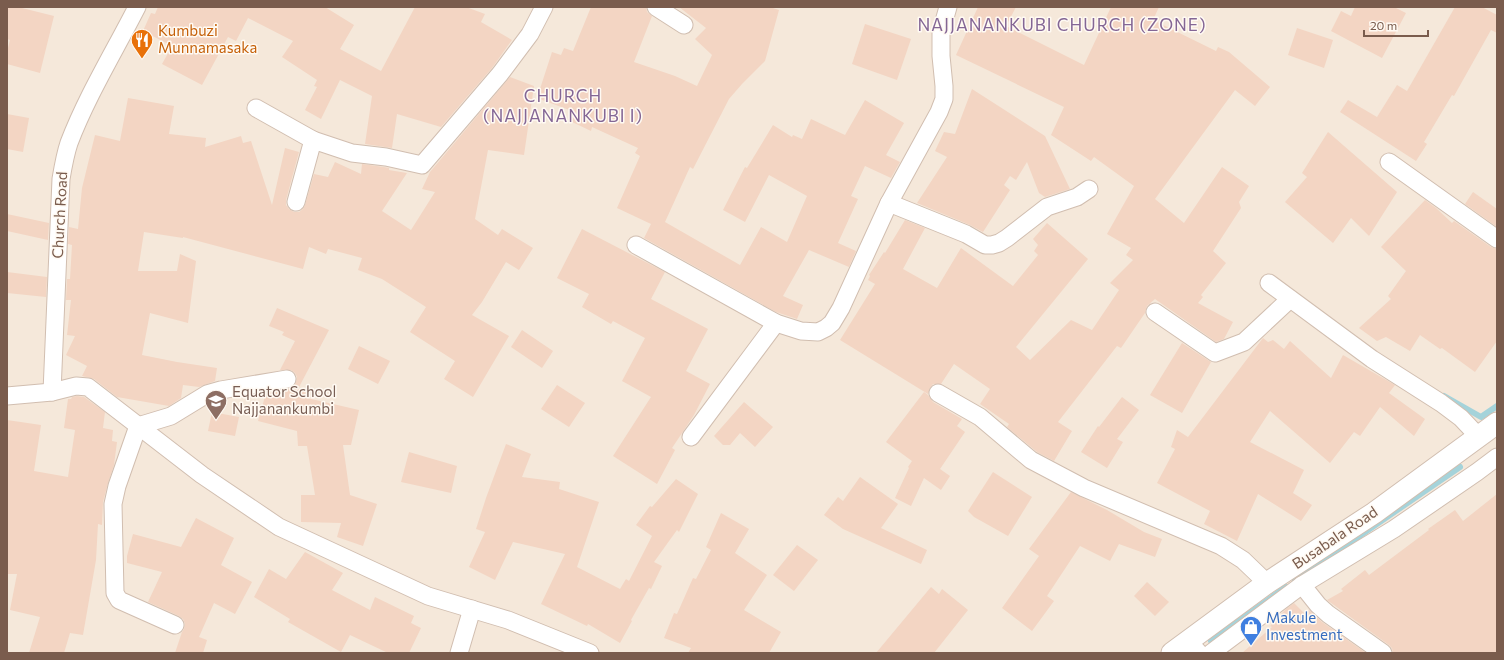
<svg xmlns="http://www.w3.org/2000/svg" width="1504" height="660" font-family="Commissioner,sans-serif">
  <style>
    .residential { fill: #f5e8da }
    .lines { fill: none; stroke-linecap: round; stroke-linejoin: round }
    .stream { stroke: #a5d3da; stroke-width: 6 }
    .building { fill: #f3d5c3 }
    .minor-casing { stroke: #d1beb0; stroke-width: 19 }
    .tertiary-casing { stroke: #d1beb0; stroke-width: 23 }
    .minor { stroke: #fff; stroke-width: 17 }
    .tertiary { stroke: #fff; stroke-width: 21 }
    .labels { text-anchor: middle; stroke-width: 3; stroke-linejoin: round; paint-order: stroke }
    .food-label { font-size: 15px; fill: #c56008; stroke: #fffaf3; text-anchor: start }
    .street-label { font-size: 15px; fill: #7a5c4d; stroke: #fffaf3 }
    .education-label { font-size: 15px; fill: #785e54; stroke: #fffaf3; text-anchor: start }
    .shop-label { font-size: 15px; fill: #366cbe; stroke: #fffaf3; text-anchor: start }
    .quarter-label { font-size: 17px; letter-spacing: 1px; fill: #846695; stroke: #fffaf3 }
  </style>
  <rect width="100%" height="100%" fill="#fdf6ec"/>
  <rect class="residential" x="7" y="7" width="1490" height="646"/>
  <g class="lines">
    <g class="stream">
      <path d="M1444 396 1481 417 1497 406"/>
      <path d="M1295 580 1460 467"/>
      <path d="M1211 641 1286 587"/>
    </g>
  </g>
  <g class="building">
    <path d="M7 7H18L54 16 40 73 7 64V52L10 40 7 39Z"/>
    <path d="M158 7H325L354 25 340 49 381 71 415 7H466L485 14 481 22 512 40 492 68 441 127 397 114 392 148 365 144 372 96 340 80 321 119 305 110 317 87 314 86 317 80 282 57 293 41 248 18 236 41 228 37 202 85 162 64 172 46 143 31 151 13 155 14Z"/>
    <path d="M591 7H646L647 12 652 16 634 62 675 76 697 86 712 55 695 39 706 28 679 7H770L779 10 765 61 742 84 729 99 693 169 690 167 665 222 740 265 761 227 787 242 807 196 769 175 745 222 723 210 745 167 747 168 773 125 792 137 793 135 802 139 811 119 845 135 865 100 904 123 886 155 900 162 891 178 865 166 851 196 858 199 838 243 856 251 849 267 809 250 783 296 803 305 797 319 776 312 644 238 651 224 617 208 640 156 635 153 638 148 592 127 591 131 568 120 572 111 537 98 552 52 561 55 564 48 573 51Z"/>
    <path d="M978 7H1016L1006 26 1084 65 1111 7H1159L1153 20 1216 51 1218 47 1229 52 1270 87 1255 106 1235 90 1155 199 1184 223 1222 167 1249 186 1239 202 1241 208 1213 251 1226 263 1201 295 1203 297 1198 303 1233 322 1224 339 1216 342 1155 299 1147 306 1145 313 1121 348 1117 346 1058 422 1072 431 1054 461 1037 452 1007 427 1009 424 980 404 990 389 954 364 941 384H933L930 388 928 394 840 340 875 284 868 280 870 276 869 275 884 252 885 253 905 220 925 228 903 269 937 288 961 248 1013 286 1038 255 1034 251 1038 245 1033 239 1047 223 1088 259 1016 347 1030 360 1071 320 1092 330 1119 290 1110 283 1133 260 1126 255 1131 248 1107 234 1134 186 1094 157 1091 161 1051 135 1064 107 956 55Z"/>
    <path d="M1355 7H1394L1406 13 1382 58 1331 31 1341 11 1351 16Z"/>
    <path d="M1455 7H1482L1497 15V33L1491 30 1454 96 1452 95 1424 142 1427 144 1416 161 1340 112 1348 100 1377 117 1397 85 1407 91Z"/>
    <path d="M865 24 911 39 897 80 852 64Z"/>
    <path d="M1297 28 1333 40 1324 68 1288 55Z"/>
    <path d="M510 77 534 86 524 155 488 150 475 219 498 235 502 229 533 248 519 270 506 262 482 302 472 315 509 336 473 397 444 379 455 361 410 332 426 307 382 279 358 270 362 258 328 249 326 254 309 247 303 269 183 237V238L144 232 138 271H177L180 254 196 261 188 323 150 313 142 355 177 362 217 368 215 381 199 387 183 385 181 398 169 406 117 397 94 379 82 376 87 366 66 355 75 336 67 335 71 300H66L67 279H70L72 245 68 244 69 227 78 229 82 188 95 135 120 141 128 98 174 106 169 134 206 138 205 147 241 136 243 143 251 141 272 205 285 148 299 152 286 200V205L289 209 294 212H299L303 209 305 205 314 174 328 177 335 162 361 174 362 164 384 167 389 168V170L407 173 382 211 411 230 435 192 422 189 430 172Z"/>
    <path d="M972 89 1045 136 1070 189 1045 197 1039 193 1027 162 1016 180 1010 176 1004 185 1010 190 983 232 970 225 917 203 947 157 935 151 944 132 955 134Z"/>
    <path d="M7 114 29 118 23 152 7 149Z"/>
    <path d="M1328 132 1397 192 1369 236 1351 218 1333 243 1285 202 1307 177 1302 173Z"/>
    <path d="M1473 192 1497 209V227L1465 204Z"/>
    <path d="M1425 200 1436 208 1452 223 1454 221 1491 247 1497 249V341L1475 372 1442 348 1440 349 1420 335 1410 351 1386 337 1377 341 1359 328 1391 299 1388 296 1406 271 1381 247Z"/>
    <path d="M7 214 49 223 48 240 7 231Z"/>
    <path d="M582 229 665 272 651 299 708 329 686 371 710 384 694 415 672 448 675 450 657 484 613 456 651 397 622 381 645 338 613 321 611 324 582 307 589 294 557 278Z"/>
    <path d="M7 272 47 277 46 297 7 293Z"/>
    <path d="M277 308 329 330 298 389 308 392 307 398 359 410 351 445H343L350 495 377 504 363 546 337 537 341 523 301 522V495H315L307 446H298L297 431 258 421 266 393 289 389 294 386 296 382 297 377 295 373 291 370H280L295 341 282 335 284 332 269 326Z"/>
    <path d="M522 330 553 351 542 368 511 347Z"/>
    <path d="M1263 338 1268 342 1273 340 1284 349 1290 341 1331 378 1343 355 1395 385 1389 393 1425 419 1414 436 1380 407 1360 436 1354 432 1330 463 1270 411 1250 442 1304 470 1293 493 1312 505 1301 521 1258 494 1237 541 1204 524 1210 511 1157 483 1175 449 1171 447 1177 430 1188 437Z"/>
    <path d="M1182 343 1211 362 1182 413 1150 395Z"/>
    <path d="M359 346 390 361 378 384 348 369Z"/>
    <path d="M557 385 585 403 569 427 541 409Z"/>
    <path d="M924 392 928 395 933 402 962 419 957 426 965 432 940 469 950 476 941 490 924 478 911 506 895 498 909 468 908 467 912 461 886 442Z"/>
    <path d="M77 396 84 397 105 412 103 428 113 430 112 441 117 442 114 465 108 483 103 502 102 525 98 524 96 560 83 635 70 633 64 653H29L40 617 10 610 17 574H7V420L41 425 34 471 68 477 75 430 64 428 68 399H71L72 397Z"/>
    <path d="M1122 397 1139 410 1117 439 1123 442 1107 468 1081 452 1098 426 1099 427Z"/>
    <path d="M744 402 773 427 755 447 740 433 730 445H723L714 436Z"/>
    <path d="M212 412 239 417 235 436 208 431Z"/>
    <path d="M506 444 531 454 522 477 560 482 559 489 599 502 577 567 620 589 626 579 629 581 652 536 636 525 650 506 652 507 676 479 698 494 679 532 677 530 654 562 662 566 651 589 649 588 631 620 632 621 620 643 588 624 587 626 541 604 565 554 513 542 495 580 469 567 485 532 476 529 486 498Z"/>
    <path d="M409 452 457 466 451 493 401 482Z"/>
    <path d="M993 472 1032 497 1008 536 974 517 968 511Z"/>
    <path d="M860 477 898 504 881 528 927 550 921 564 843 529 824 515 838 497 843 501Z"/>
    <path d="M1071 492 1107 510 1144 532 1162 539 1155 557 1119 544 1110 561 1080 546 1047 596 1054 601 1032 631 1002 608 1039 556 1029 549Z"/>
    <path d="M1497 494V653H1393L1392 648 1389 645 1327 600 1343 591 1341 589 1365 570 1369 575 1429 530 1428 529 1455 510 1463 521Z"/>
    <path d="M721 513 749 529 735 553 767 575 744 610 781 632 769 653H688L691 648 664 638 674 613 677 614 693 578 696 579 711 550 706 547Z"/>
    <path d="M196 518 234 538 221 565 252 582 235 614 214 603 199 637 207 640 203 653H175L182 632 184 629 185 624 183 619 179 616 148 602 162 572 127 563V556L133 534 181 547Z"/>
    <path d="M797 545 818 560 794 591 773 575Z"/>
    <path d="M305 552 343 573 332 590 370 610 375 597 414 616 411 623 421 628 409 653H388L350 635 341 652 288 622 290 619 254 597 269 569 286 579Z"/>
    <path d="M1147 582 1169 602 1155 616 1134 596Z"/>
    <path d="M931 587 939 594 942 589 968 610 934 653H876Z"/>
    <path d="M1294 603 1304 613 1309 610 1322 622 1366 653H1242L1272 627 1270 626 1286 609Z"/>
  </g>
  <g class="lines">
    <g class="minor-casing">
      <g id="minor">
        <path d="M656 7 684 25"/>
        <path d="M256 108 313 140"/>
        <path d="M1389 162 1497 239"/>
        <path d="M296 202 313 140 352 153 386 157 422 165 500 74 530 34 544 7"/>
        <path d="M889 203 966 234 985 245H992L999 243 1007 238 1047 207 1077 197 1089 189"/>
        <path d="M636 245 776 323 801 331 818 332 826 328 832 323 841 308 889 203 939 112 944 99V86L941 56V32L948 7"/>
        <path d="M1269 283 1372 359 1441 403 1461 418 1479 437"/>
        <path d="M1155 312 1215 353 1244 342 1290 299"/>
        <path d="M52 392 61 179C63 167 65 155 69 143 87 96 114 52 137 7"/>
        <path d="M938 393 980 417 1031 460 1084 488 1221 546 1243 560 1267 583"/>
        <path d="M7 396 52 392 76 386 88 387 202 475 279 527 428 596 508 620 590 653"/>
        <path d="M691 437 776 323"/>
        <path d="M1302 585 1318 605 1328 614 1383 653"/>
        <path d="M175 625 119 600 115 593 113 504 117 486 138 426 171 416 207 394 221 390 287 379"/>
        <path d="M1188 641 1199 653"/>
        <path d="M459 653 472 609"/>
        <path d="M1211 653 1302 585 1394 529 1477 472 1497 457"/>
      </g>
    </g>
    <g class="tertiary-casing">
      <path id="tertiary" d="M1172 653 1267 583 1374 513 1497 423"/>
    </g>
    <use href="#minor" class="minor"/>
    <use href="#tertiary" class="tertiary"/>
  </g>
  <defs>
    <g id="restaurant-pin" transform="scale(1.15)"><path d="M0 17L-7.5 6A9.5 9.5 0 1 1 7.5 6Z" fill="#e8710a" stroke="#fffaf3"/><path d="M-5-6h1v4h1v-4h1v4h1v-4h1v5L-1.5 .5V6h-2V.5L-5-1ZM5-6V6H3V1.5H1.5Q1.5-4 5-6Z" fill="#fff"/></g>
    <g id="school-pin" transform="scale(1.15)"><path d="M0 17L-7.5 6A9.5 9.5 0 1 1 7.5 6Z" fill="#8d6e63" stroke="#fffaf3"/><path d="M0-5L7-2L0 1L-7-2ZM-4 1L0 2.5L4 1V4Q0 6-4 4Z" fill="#fff"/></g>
    <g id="shop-pin" transform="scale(1.15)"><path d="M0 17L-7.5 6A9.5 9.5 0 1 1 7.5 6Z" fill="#3f7fe0" stroke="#fffaf3"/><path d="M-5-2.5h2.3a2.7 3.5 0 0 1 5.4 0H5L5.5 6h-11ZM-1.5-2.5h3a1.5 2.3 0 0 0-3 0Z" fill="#fff"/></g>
  </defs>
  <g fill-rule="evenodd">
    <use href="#restaurant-pin" x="142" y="40"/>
    <use href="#school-pin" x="216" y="401"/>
    <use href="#shop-pin" x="1251" y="627"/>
  </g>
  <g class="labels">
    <g class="food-label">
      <text x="158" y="36">Kumbuzi<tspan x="158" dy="17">Munnamasaka</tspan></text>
    </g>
    <g class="street-label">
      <text transform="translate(60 215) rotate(-87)" y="5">Church Road</text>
      <text transform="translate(1335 538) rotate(-34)" y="5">Busabala Road</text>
    </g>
    <g class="education-label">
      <text x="232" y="397">Equator School<tspan x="232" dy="17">Najjanankumbi</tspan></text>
    </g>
    <g class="shop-label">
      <text x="1266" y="623">Makule<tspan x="1266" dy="17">Investment</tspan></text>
    </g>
    <g class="quarter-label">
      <text x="1062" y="31">NAJJANANKUBI CHURCH (ZONE)</text>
      <text x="563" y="102">CHURCH<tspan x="563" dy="20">(NAJJANANKUBI I)</tspan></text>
    </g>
  </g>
  <rect width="1504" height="660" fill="none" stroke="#7a5c4d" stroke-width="16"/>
  <path d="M1364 30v6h64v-6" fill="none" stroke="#7a5c4d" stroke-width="2"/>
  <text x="1370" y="30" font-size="12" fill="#7a5c4d" stroke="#fffaf3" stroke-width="3" paint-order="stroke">20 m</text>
</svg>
